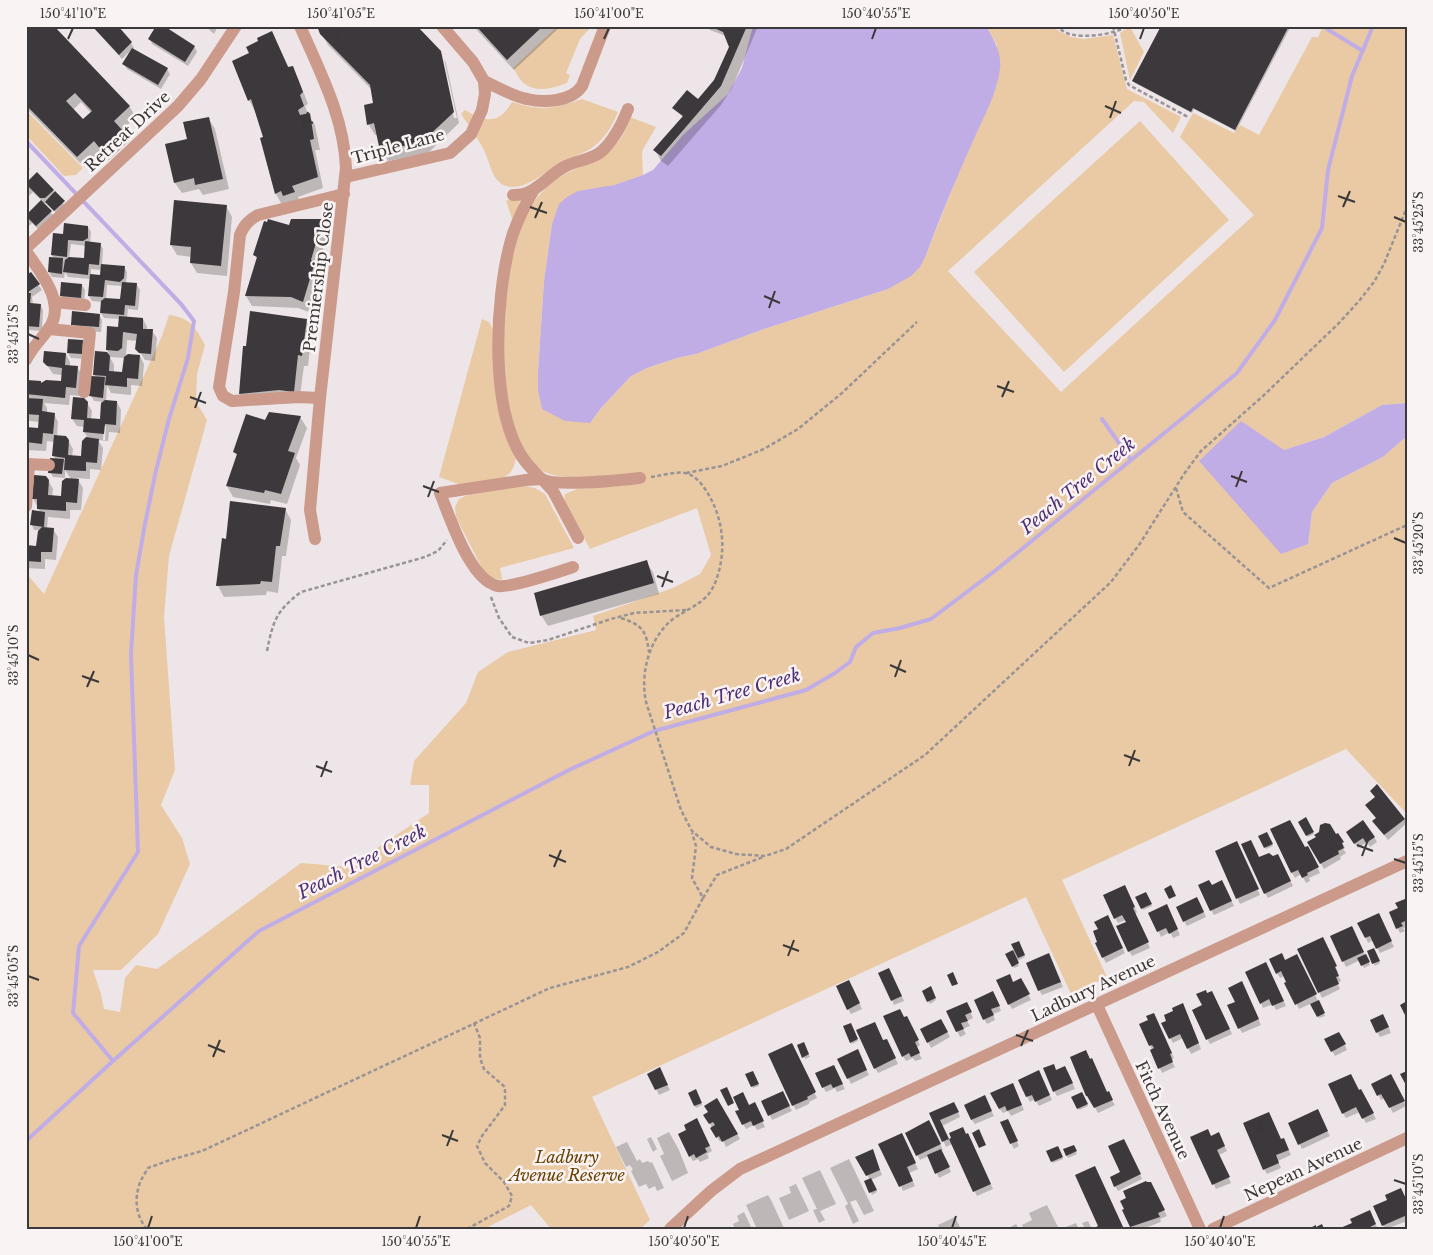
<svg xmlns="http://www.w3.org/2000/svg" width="1433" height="1255" font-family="'Libre Baskerville',serif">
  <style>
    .green { fill: #e9caa5 }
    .water { fill: #c1ade6 }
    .shadow { fill: #0003; fill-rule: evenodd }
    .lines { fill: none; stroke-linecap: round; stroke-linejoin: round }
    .stream { stroke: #c1ade6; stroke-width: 4 }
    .building { fill: #3c383b; fill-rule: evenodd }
    .path { stroke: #989394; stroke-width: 2.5; stroke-dasharray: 4 2.5; stroke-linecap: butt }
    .minor { stroke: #cc9a8a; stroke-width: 12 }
    .ticks { fill: none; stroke: #3a3838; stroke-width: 2 }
    .labels { text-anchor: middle; stroke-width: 5; stroke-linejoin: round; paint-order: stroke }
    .street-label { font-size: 16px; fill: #3a3838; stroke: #faf3f4 }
    .park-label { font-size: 16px; font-style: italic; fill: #694100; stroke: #faf3f4 }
    .water-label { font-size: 18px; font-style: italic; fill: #4e3175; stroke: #faf3f4 }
    .neatline { fill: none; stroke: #3a3838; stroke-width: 2 }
    .ticks-label { font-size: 12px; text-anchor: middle; fill: #3a3838 }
  </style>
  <rect width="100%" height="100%" fill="#ede5e7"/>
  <g class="green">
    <path d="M558 26H592L580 39 566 73 570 75 567 83C555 88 536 93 525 84 519 80 517 73 513 68Z"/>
    <path d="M986 26H1049L1071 37 1084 39 1113 35 1127 89 1181 117 1173 133 1144 102 1134 101 948 271 1061 392 1254 215 1180 137 1193 113 1234 133 1240 125 1259 135 1312 37H1318L1323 26H1407V403L1382 405 1324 437 1284 450 1308 544 1312 512 1332 483 1383 457 1407 436V814L1346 749 1062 880 1107 977 1071 994 1026 897 592 1097 650 1220 640 1229H551L531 1205 484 1229H26V573L44 594 162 336 169 315C190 318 195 326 205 345L197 374 196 402 207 420 169 556 164 617 175 770 161 805 182 838 190 864 158 934 121 970H93L101 994 104 1009 120 1012 125 978 136 965 157 969 301 863 349 867 429 813V785H410L414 761 466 703 478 672 508 652 596 630 593 616 673 588 700 574 711 555 697 508 590 549 564 502 565 494 577 489 643 484 640 473C614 475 561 484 539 469 518 453 513 422 508 398 506 389 503 380 503 372 502 362 503 351 504 341 505 301 510 235 534 202 541 192 551 182 562 176 585 162 604 164 621 138 625 132 627 124 630 117L656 127 642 151 643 175 614 185 552 224 544 281 538 372 590 423 601 408 631 376 647 368 677 358 696 354 767 328 888 289 926 255 957 177 997 85V45Z"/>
    <path d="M1130 27 1144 52 1130 80 1120 33Z"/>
    <path d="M582 99 618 112C613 123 609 132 600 141 589 153 573 155 560 163 545 172 516 199 498 181 492 176 488 158 484 150 477 137 469 126 461 114L465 110C486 123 499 124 512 102 541 111 554 109 582 99Z"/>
    <path d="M26 110 83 168 76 175 64 176 26 135Z"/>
    <path d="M1140 121 1229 220 1064 372 974 272Z"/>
    <path d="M506 200 520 201 513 222Z"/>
    <path d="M482 319 489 322 493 330 509 442 516 458 514 466 510 473 503 478 461 485 439 477Z"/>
    <path d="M525 486 535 488 545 494 574 548 500 568 502 580 493 578 484 572 456 517 455 507 459 499 470 494Z"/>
  </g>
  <g class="water">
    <path d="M753 26H986C994 40 1002 53 1000 69 997 94 983 118 973 141 956 179 940 217 926 255L920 267 911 276 888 289 767 328 696 354 677 358 647 368 631 376 601 408 590 423 565 421 542 409 538 390V372L544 281 552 224 559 204 567 197 578 191 614 185 643 175 653 170 683 135 728 94 742 68Z"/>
    <path d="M1407 403V436L1383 457 1332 483 1312 512 1308 544 1281 554 1199 461 1241 421 1284 450 1324 437 1382 405Z"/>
  </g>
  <g class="shadow">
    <path d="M26 26 129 106 136 117 121 131 128 142 109 160 100 151 84 167 26 108V50L29 47 26 45ZM81 102 91 113 83 121 73 110Z"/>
    <path d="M92 26H116L131 43 134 48 132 49 167 69 170 74 161 89 127 69 124 64 130 51 122 59Z"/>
    <path d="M205 26H218L214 34Z"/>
    <path d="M473 26H561L514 70Z"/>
    <path d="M708 26H758L732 88 721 105 668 166 661 161 655 150 683 117 673 108 698 100 715 81 730 47 726 36 710 30Z"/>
    <path d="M1162 26H1291L1236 131 1194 109 1192 113 1135 83 1133 81Z"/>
    <path d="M322 34 440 53 454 118H457L444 59 446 63 459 123 428 153 388 161 382 150 378 135H375L369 125 365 106 375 104 372 90 328 45Z"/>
    <path d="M150 39 194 46 197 52 188 66 152 44Z"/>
    <path d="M277 43 289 68H292L298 78 308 104 305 106 308 114 315 125 320 150H315L323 188 298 197 300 203 282 205 276 194 261 139 265 138 255 111 249 100Z"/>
    <path d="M208 118 215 129 229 189 203 195 199 189 182 193 175 183 189 140Z"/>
    <path d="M26 164 30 169 26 172Z"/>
    <path d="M26 179 29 182 53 191 66 207 58 215 47 203H42L54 216 40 231 32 223 26 229V211L29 214 41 200 33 192 26 198Z"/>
    <path d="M226 206 232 217 227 276 197 273 191 263 192 257 177 255 171 245Z"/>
    <path d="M292 220 323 221 329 231 317 269 321 274 309 312 298 308 252 306 246 296 258 260 255 255 289 227Z"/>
    <path d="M88 227 91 232 90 243 100 244 103 249 102 265 124 267 127 272 126 284 137 285 140 290 138 310 128 309 127 318 143 319 147 327V330L152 331 157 338 155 361 145 360 137 348V341L127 340 126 357 128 355 140 356 144 364 142 386 131 385V395L111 393 107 385 106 401 117 402 121 410 120 433 109 432 108 441 98 440 103 448 101 470 90 469V479L77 478 83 488 81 510H70V519L48 517 47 529H53L58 537 56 560 45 559V569L26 568V535L28 538V546L38 547 39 530H34L32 525 40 512 33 498 48 480 53 489 52 497 62 498 71 479 65 470V478L53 477 50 472 56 460 54 456 55 442 47 441 46 451 26 450V428L39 429 40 422 29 421 26 417V399H30L27 394 42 385 62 383V375L53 374 45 362 66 354 70 362V366L77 367 82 375 80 396 70 395 69 405 44 403 47 408V413L54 414 58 422 57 437 68 440 73 449 72 457 82 458 88 438 84 432V427L77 426 72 419 87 403 92 411 91 419 101 420 105 402 94 401 91 396 96 377 94 374 96 352 109 353 107 350 119 328 120 319 104 318 101 313 102 302 92 301 89 296 90 279 68 277 65 272 64 278 52 277 49 272 54 259 52 255 64 235ZM71 244 86 246 85 260 69 258ZM91 269 101 270V276L91 275ZM107 285 123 286 121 300 106 299ZM110 357 123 358 125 357 124 374 114 373V365ZM104 426H106L105 440H103Z"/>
    <path d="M31 274 42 290 32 297 33 305H40L43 310 42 331 28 330 26 328V294H31L26 288Z"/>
    <path d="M82 285 85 290 84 302 64 301 61 296Z"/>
    <path d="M73 313 99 315 102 320 101 332 75 330Z"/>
    <path d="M306 320 312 331 308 366H304L299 403 246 405 240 394 244 347Z"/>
    <path d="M82 342 84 359 71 358 68 353Z"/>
    <path d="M300 417 307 428 296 458 300 465 287 504 271 500 270 504 233 497 227 486 238 457 235 452 266 422Z"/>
    <path d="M285 509 291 520 286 556H282L278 593 267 591 266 595 224 597 218 586 228 540Z"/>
    <path d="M646 562 653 572 659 594 548 626 541 615Z"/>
    <path d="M1376 798 1404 819 1407 823 1388 840 1377 826Z"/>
    <path d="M1305 819 1314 834 1308 837 1299 822Z"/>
    <path d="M1320 833 1335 836 1338 834 1345 848 1343 849 1346 853 1340 857 1341 859 1324 869 1309 843 1317 838Z"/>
    <path d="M1266 834 1273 846 1266 849 1260 837Z"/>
    <path d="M1350 837H1374L1377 842 1370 847 1367 842 1358 848Z"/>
    <path d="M1239 848 1260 895 1240 904 1216 852Z"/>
    <path d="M1305 848 1311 852 1320 873 1309 878 1310 881 1306 883 1301 874 1295 878 1292 873Z"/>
    <path d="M1259 859 1280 860 1293 886 1268 898 1265 893Z"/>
    <path d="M1225 887 1234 906 1214 915 1211 910Z"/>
    <path d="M1127 892 1137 912 1135 914 1150 948 1132 956 1129 951 1127 923 1126 920 1118 923 1115 918Z"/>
    <path d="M1146 894 1152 906 1143 910 1137 898Z"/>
    <path d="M1200 903 1206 917 1187 926 1184 921Z"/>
    <path d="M1407 904V927L1403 928 1405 931 1400 933 1390 913Z"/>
    <path d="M1169 911 1180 935 1173 938 1170 932 1161 937 1150 913Z"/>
    <path d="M1381 920 1394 947 1380 953 1373 940 1368 943 1366 938Z"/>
    <path d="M1110 922 1125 953 1106 963 1096 944 1099 943V930Z"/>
    <path d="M1354 932 1370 965 1364 968 1360 960 1346 967 1332 937Z"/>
    <path d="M1019 942 1025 957 1017 961 1019 966 1014 968 1007 954 1015 950Z"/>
    <path d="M1325 943 1338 972 1337 973 1341 981 1337 983 1340 989 1322 998 1299 949Z"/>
    <path d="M1373 949 1380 963 1375 966 1368 952Z"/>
    <path d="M1051 960 1063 987 1042 995 1039 990Z"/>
    <path d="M1299 960 1325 1016 1319 1018 1312 1003 1299 1009 1284 976 1280 978 1277 973 1285 961Z"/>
    <path d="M1268 969 1286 1006 1276 1010 1273 1004 1263 1008 1261 1003Z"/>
    <path d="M892 975 904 1001 894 1005 892 1000Z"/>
    <path d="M1020 980 1031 1000 1012 1009 1009 1004 1013 983Z"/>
    <path d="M852 986 862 1009 851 1014 848 1009Z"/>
    <path d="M930 988 936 1000 930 1004 923 992Z"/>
    <path d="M1244 988 1261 1025 1242 1033 1229 1006 1237 1003Z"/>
    <path d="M1207 995 1215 998 1232 1034 1210 1044 1193 1010 1204 1006Z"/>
    <path d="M996 998 1001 1011 993 1014 995 1020 987 1024 984 1019Z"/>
    <path d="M969 1009 973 1018 967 1021 970 1026 963 1029 966 1034 960 1037 948 1012Z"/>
    <path d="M1185 1010 1201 1049 1191 1054 1183 1038 1173 1043 1170 1038Z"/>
    <path d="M904 1018 909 1022 920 1045 916 1048 922 1059 915 1061 913 1058 906 1061 903 1056Z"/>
    <path d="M1156 1019 1174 1058 1171 1060 1175 1067 1162 1073 1150 1045Z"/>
    <path d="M1386 1021 1391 1033 1380 1037 1377 1032Z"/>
    <path d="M850 1024 858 1041 852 1044 844 1027Z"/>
    <path d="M944 1025 950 1037 931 1048 922 1029Z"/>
    <path d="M1342 1038 1347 1050 1335 1056 1326 1040Z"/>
    <path d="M883 1042 889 1045 898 1064 878 1073 875 1068Z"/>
    <path d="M803 1043 810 1057 805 1059 798 1045Z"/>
    <path d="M794 1049 817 1098 809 1102V1104L796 1110 793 1105Z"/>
    <path d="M860 1056 869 1075 851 1084 839 1059Z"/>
    <path d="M836 1071 845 1089 837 1092 835 1088 826 1092 823 1087Z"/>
    <path d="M753 1072 759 1086 753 1088 747 1075Z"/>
    <path d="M1068 1072 1075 1089 1057 1096 1054 1091Z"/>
    <path d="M649 1074H662L670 1090 659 1095Z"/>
    <path d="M1041 1077 1052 1100 1039 1106 1035 1099 1030 1102 1019 1081Z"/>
    <path d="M1393 1080 1406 1106 1393 1113 1385 1098 1381 1100 1373 1084Z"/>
    <path d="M1015 1090 1024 1110 1011 1116 1008 1111 1003 1113 997 1106Z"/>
    <path d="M695 1091 702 1105 696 1108 689 1093Z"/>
    <path d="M1361 1091 1376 1119 1366 1123 1360 1112 1346 1118 1343 1113Z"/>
    <path d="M1082 1093 1088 1106 1079 1110 1073 1098Z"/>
    <path d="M1107 1093 1115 1105 1098 1113 1091 1100Z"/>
    <path d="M785 1098 792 1111 772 1120 763 1102Z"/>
    <path d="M717 1100 740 1139 726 1147 723 1140 720 1142 705 1115 709 1112Z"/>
    <path d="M987 1102 994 1116 975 1124 972 1120Z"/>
    <path d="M749 1107 757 1109 765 1127 757 1130 754 1125 746 1129 743 1124Z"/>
    <path d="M957 1108 960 1117 942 1126 949 1140 966 1136 970 1140 993 1189 977 1196 952 1144 946 1147 931 1114Z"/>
    <path d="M1320 1116 1330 1136 1302 1149 1290 1124Z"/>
    <path d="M1001 1123 1010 1125 1019 1146 1014 1149Z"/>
    <path d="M699 1125 712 1151 707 1154 709 1158 700 1162 698 1159 693 1161 690 1156Z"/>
    <path d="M932 1126 943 1150H941L951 1172 939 1178 929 1156 920 1160 917 1155Z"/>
    <path d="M669 1132 679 1150 688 1173 672 1181 660 1156 664 1154 657 1138Z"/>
    <path d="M651 1137 657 1149 653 1152 647 1139Z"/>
    <path d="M1212 1137 1221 1139 1227 1151 1219 1155 1231 1183 1216 1189 1192 1138Z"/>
    <path d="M904 1140 918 1169 909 1173 915 1186 903 1191 901 1186Z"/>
    <path d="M1281 1140 1286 1144 1291 1155 1278 1161 1281 1168 1267 1174 1264 1169Z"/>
    <path d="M627 1142 637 1161 640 1159 642 1163 648 1161 650 1163 652 1162 664 1188 657 1191 655 1186 649 1189 646 1184 639 1187 631 1171 633 1170 630 1165 626 1167 616 1147Z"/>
    <path d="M1127 1145 1142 1179 1118 1191 1115 1186 1122 1173Z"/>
    <path d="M1073 1146 1077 1154 1068 1158 1064 1150Z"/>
    <path d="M1058 1147 1063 1159 1053 1163 1048 1152Z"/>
    <path d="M872 1150 882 1175 871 1180 877 1192 872 1195 866 1182 870 1180 857 1157Z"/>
    <path d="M849 1159 874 1211 864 1215 856 1200 850 1202 859 1221 853 1224 845 1206 848 1204 830 1168Z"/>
    <path d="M820 1170 836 1204 820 1211 825 1220 819 1223 813 1210 817 1209 802 1178Z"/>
    <path d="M1150 1183 1167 1216 1160 1219 1161 1222 1142 1229H1132L1124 1211Z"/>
    <path d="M796 1184 809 1211 789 1220 779 1198 791 1193 789 1187Z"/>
    <path d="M768 1195 771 1200 784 1228 757 1229 746 1205Z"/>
    <path d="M1389 1200 1407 1202V1221L1386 1229 1383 1225Z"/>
    <path d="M1047 1205 1059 1229H1024L1022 1225 1032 1220 1029 1213Z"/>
    <path d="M744 1212 752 1229H735L733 1224 739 1221 737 1216Z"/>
    <path d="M955 1217 961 1229H940L938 1225Z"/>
    <path d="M1372 1217 1378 1229H1341L1354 1223Z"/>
    <path d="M1088 1221 1092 1229H1081L1084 1227 1082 1223Z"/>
    <path d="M1076 1223 1079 1229H1067L1066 1227Z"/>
    <path d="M1016 1224 1019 1229H1007Z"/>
  </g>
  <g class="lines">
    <g class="stream">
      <path d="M1327 29 1363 51"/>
      <path d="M26 141 181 304 194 321 188 358 169 419 155 475 145 524 136 575 131 654 138 852 79 946 73 1013 113 1061"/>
      <path d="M1102 419 1131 460"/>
      <path d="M26 1141 113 1061 259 931 569 770 654 731 806 690 835 673 850 662 856 647 873 633 900 628 931 619 996 570 1184 417 1237 373 1275 320 1322 228 1328 170 1352 76 1373 26"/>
    </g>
  </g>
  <g class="building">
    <path d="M26 26H54L130 106 114 121 123 131 102 151 94 141 77 157 26 105V48L29 45 26 42ZM75 93 92 111 83 119 66 101Z"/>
    <path d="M92 26H118L132 42 119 55Z"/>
    <path d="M156 26H164L195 46 185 62 148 39Z"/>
    <path d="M317 26H417L441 51 454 112 422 142 380 151 374 123 367 125 364 105 373 103 370 85 320 34Z"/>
    <path d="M476 26H543L507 60Z"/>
    <path d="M710 26H747L721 86 661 156 653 150 683 116 672 108 687 90 698 99 714 80 729 47 723 32Z"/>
    <path d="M1161 26H1289L1235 130 1193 108 1191 112 1132 81Z"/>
    <path d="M272 31 288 67 293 66 303 92 300 95 304 106 298 110 300 115 310 113 314 139 310 140 318 177 292 186 295 192 283 196 281 191 275 194 260 138 263 137 251 99 248 101 232 61 249 53 246 47 258 41 257 38Z"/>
    <path d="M132 48 168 68 158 85 122 64Z"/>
    <path d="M209 117 223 179 195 185 194 178 174 183 165 144 187 139 183 122Z"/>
    <path d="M37 172 54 190 45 198H40L29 187 26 190V177L29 180Z"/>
    <path d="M55 191 65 201 54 211 45 202Z"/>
    <path d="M41 200 52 211 36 226 29 219 26 222V210L29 212Z"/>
    <path d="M174 200 227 205 221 266 190 263 191 247 170 245Z"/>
    <path d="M268 219 289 225 291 219H323L311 260 315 262 303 302 291 297 245 296 257 257 253 255 264 221 267 222Z"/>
    <path d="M64 223 88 226V238L83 241 68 240 67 257 51 255 53 233 63 234Z"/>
    <path d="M85 241 101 243 99 265 89 264 88 275 63 272 65 260 69 257 84 258Z"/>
    <path d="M49 257 63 258 62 274 48 272Z"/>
    <path d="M101 264 125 266 124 278 120 282 105 280 103 297 88 296 90 274 100 275Z"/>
    <path d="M31 272 40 284 28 292 26 289V275Z"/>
    <path d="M61 282 82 284 81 298 60 296Z"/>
    <path d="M122 282 137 283 135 306 125 305 124 315 100 313 101 301 105 298 120 299Z"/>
    <path d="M26 293H31L30 303 41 304 39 327 26 326Z"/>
    <path d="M72 311 100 314 99 327 71 325Z"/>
    <path d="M250 311 307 319 302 356 298 355 294 392 279 390 239 394 243 346H246Z"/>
    <path d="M119 316 143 318V329H153L151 354 139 353 135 349 137 334 123 332 122 348 118 351 106 350 107 326 118 327Z"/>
    <path d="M68 339 83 340 82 354 67 353Z"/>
    <path d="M44 351 66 353 65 365 78 366 76 388 66 387 65 398 26 394 27 380 41 381V392V383L46 380 61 381 62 368 47 366 43 362Z"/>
    <path d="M95 351 107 352 110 356 109 371 122 372 124 357 128 354 140 355 138 379 127 378V387L105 385 106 376 93 375Z"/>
    <path d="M91 376 105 377 103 398 89 396Z"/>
    <path d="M73 397 84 398 88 402 87 418 100 419 101 403 105 400 117 401 116 425 105 424 104 434 83 432 84 420 71 419Z"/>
    <path d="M26 398 43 399 42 411 55 413 53 434 43 433 42 444 26 442V427L38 428 39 415 26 414Z"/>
    <path d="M269 412 301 416 288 451 295 453 281 494 265 490 264 493 226 486 237 454 233 452 246 414 265 420Z"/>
    <path d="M54 435 66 436 69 440 68 455 81 456 82 441 86 437 99 439 97 463 86 462V471L64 470 65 458 52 456Z"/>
    <path d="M50 458 64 459 62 474 48 473Z"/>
    <path d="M34 475 46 476 49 480 48 495 61 496 62 481 66 478 79 479 77 503 66 502V511L37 509V499H32Z"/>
    <path d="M230 501 286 508 280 546H276L272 582 261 581 260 584 216 586 222 538 226 539Z"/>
    <path d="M32 510 45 512 44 527 30 525Z"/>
    <path d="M42 527 54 528 52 552H41V562L26 561V545L36 546 38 531Z"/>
    <path d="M647 560 654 583 540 616 534 593Z"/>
    <path d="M1377 784 1405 819 1384 835 1372 821 1376 818 1365 805 1375 797 1370 791Z"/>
    <path d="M1306 817 1314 832 1306 836 1298 822Z"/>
    <path d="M1290 820 1305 847 1308 846 1319 867 1307 873 1308 875 1302 878 1298 870 1291 873 1270 829Z"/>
    <path d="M1363 820 1375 837 1366 843 1363 838 1354 844 1346 832Z"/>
    <path d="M1325 823 1330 824 1336 834 1338 833 1344 842 1342 843 1344 848 1338 851 1339 854 1320 864 1307 842 1316 837 1314 835 1319 832 1320 825Z"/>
    <path d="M1267 832 1273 844 1264 848 1258 836Z"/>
    <path d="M1251 840 1259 857 1269 853 1273 856 1278 854 1291 881 1264 894 1241 844Z"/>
    <path d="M1237 841 1259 889 1236 899 1215 851Z"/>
    <path d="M1209 880 1212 885 1222 880 1232 901 1210 911 1198 885Z"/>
    <path d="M1125 885 1135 907 1133 908 1149 942 1128 952 1116 926 1126 922 1122 915 1114 919 1103 895Z"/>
    <path d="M1171 885 1176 896 1169 899 1164 889Z"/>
    <path d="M1146 892 1152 904 1141 909 1135 897Z"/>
    <path d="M1197 897 1204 912 1183 922 1176 907Z"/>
    <path d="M1405 899 1407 902V920L1401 923 1403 926 1396 929 1389 912 1398 908 1395 903Z"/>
    <path d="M1167 904 1178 929 1169 934 1166 928 1157 932 1148 913Z"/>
    <path d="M1379 913 1392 941 1376 949 1370 936 1365 938 1357 923Z"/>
    <path d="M1108 915 1123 948 1102 958 1095 943 1097 942 1093 931 1098 929 1094 922Z"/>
    <path d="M1352 926 1364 952 1342 962 1330 936Z"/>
    <path d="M1323 937 1337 966 1335 967 1339 976 1336 977 1339 984 1318 993 1297 949Z"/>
    <path d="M1019 941 1025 955 1018 958 1011 944Z"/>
    <path d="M1374 948 1380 961 1372 964 1367 951Z"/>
    <path d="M1013 950 1019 963 1012 967 1005 954Z"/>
    <path d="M1049 953 1061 982 1038 991 1026 963Z"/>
    <path d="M1282 953 1285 960 1297 954 1317 994 1295 1005 1284 983 1286 982 1281 971 1276 974 1269 959Z"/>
    <path d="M1366 954 1370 962 1361 966 1357 958Z"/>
    <path d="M1266 962 1284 1001 1272 1006 1269 999 1260 1004 1245 972Z"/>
    <path d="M889 968 902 996 891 1001 878 973Z"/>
    <path d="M953 972 958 984 952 986 947 975Z"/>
    <path d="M1010 974 1013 982 1021 978 1030 994 1008 1005 996 980Z"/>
    <path d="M849 980 860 1003 847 1010 836 986Z"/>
    <path d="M1242 981 1259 1019 1238 1029 1227 1005 1235 1002 1228 988Z"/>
    <path d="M931 986 936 998 927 1002 922 991Z"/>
    <path d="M1206 990 1207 993 1212 991 1230 1029 1206 1040 1192 1010 1202 1005 1196 994Z"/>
    <path d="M993 991 1000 1006 991 1009 994 1015 983 1020 974 1000Z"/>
    <path d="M1319 1000 1325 1013 1317 1017 1310 1004Z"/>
    <path d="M1407 1001V1019L1400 1005Z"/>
    <path d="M967 1002 972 1012 965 1015 968 1021 961 1023 964 1029 956 1032 946 1011Z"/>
    <path d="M1183 1003 1199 1043 1187 1049 1180 1034 1169 1039 1161 1023 1166 1021 1164 1015 1173 1011 1172 1008Z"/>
    <path d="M900 1009 904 1017 907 1016 919 1040 915 1042 920 1053 911 1057 909 1053 902 1057 883 1016Z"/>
    <path d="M1154 1013 1172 1053 1170 1054 1173 1062 1158 1069 1150 1050 1154 1048 1152 1045 1149 1046 1139 1024 1148 1020 1146 1016Z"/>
    <path d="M1383 1014 1389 1027 1376 1033 1370 1020Z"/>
    <path d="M941 1019 948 1032 927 1043 920 1029Z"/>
    <path d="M875 1022 883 1040 887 1039 896 1058 874 1069 856 1030Z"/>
    <path d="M851 1023 858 1039 850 1043 843 1026Z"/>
    <path d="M1339 1032 1346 1044 1331 1052 1324 1039Z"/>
    <path d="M804 1042 809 1054 802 1058 797 1045Z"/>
    <path d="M792 1043 816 1092 807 1097 808 1099 792 1106 768 1054Z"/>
    <path d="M858 1049 867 1070 847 1079 837 1059Z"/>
    <path d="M1086 1050 1090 1059 1092 1058 1107 1092 1109 1091 1113 1100 1094 1108 1087 1096H1086L1070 1057Z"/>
    <path d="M1054 1064 1056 1070 1065 1066 1073 1083 1053 1092 1043 1068Z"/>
    <path d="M834 1065 843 1084 833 1088 831 1084 822 1088 815 1073Z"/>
    <path d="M660 1067 668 1085 655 1090 647 1074Z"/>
    <path d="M1039 1070 1050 1095 1035 1102 1032 1095 1026 1097 1018 1080Z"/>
    <path d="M753 1071 759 1084 751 1087 745 1074Z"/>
    <path d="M1407 1071V1087L1400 1074Z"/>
    <path d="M1351 1074 1359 1090 1361 1089 1374 1113 1362 1119 1356 1107 1342 1114 1328 1084Z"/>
    <path d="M1391 1074 1405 1101 1389 1108 1381 1094 1377 1096 1371 1084Z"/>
    <path d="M1013 1083 1022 1105 1007 1111 1005 1106 999 1109 990 1093Z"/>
    <path d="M727 1087 734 1103 728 1106 720 1090Z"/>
    <path d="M696 1089 702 1103 694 1106 688 1093Z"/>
    <path d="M783 1091 790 1106 768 1116 761 1101Z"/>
    <path d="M743 1092 749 1105 755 1102 764 1121 753 1126 751 1121 742 1125 735 1111 739 1110 733 1097Z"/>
    <path d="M1082 1092 1088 1104 1077 1109 1071 1097Z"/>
    <path d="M985 1095 992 1111 971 1120 964 1105Z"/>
    <path d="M717 1098 738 1134 722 1142 719 1136 716 1138 710 1128 715 1125 713 1122 709 1124 703 1115 708 1112 704 1106Z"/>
    <path d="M954 1102 959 1112 940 1120 949 1139 942 1142 929 1113Z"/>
    <path d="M1318 1109 1328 1131 1298 1145 1288 1123Z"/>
    <path d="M1269 1112 1281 1139 1284 1138 1289 1150 1276 1155 1279 1163 1263 1170 1243 1123Z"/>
    <path d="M697 1118 710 1146 705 1148 707 1152 696 1158 694 1154 689 1157 678 1134 686 1130 684 1125Z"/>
    <path d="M1008 1119 1018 1141 1010 1144 1000 1122Z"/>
    <path d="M929 1120 941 1144 916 1156 905 1133Z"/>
    <path d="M963 1127 966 1134 968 1133 991 1184 973 1192 949 1139 951 1138 949 1133Z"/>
    <path d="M979 1129 986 1145 979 1148 972 1133Z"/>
    <path d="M1208 1129 1211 1136 1219 1132 1225 1146 1217 1150 1230 1177 1212 1185 1190 1137Z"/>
    <path d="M902 1133 916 1163 907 1167 913 1181 899 1187 878 1144Z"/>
    <path d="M1124 1139 1141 1174 1114 1187 1110 1177 1120 1172 1108 1146Z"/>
    <path d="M1074 1145 1077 1151 1066 1156 1063 1149Z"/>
    <path d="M1058 1146 1063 1157 1051 1162 1046 1151Z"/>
    <path d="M873 1149 880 1170 866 1176 855 1157Z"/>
    <path d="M941 1149 950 1167 935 1174 927 1155Z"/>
    <path d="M1095 1166 1124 1229H1092L1098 1226 1075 1175Z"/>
    <path d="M871 1178 877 1190 869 1193 864 1181Z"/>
    <path d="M1146 1181 1147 1182H1151L1165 1210 1158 1213 1160 1217 1130 1227 1122 1210 1124 1209 1120 1201 1126 1198 1123 1191Z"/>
    <path d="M1401 1188 1407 1201V1210L1405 1211 1407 1215 1382 1226 1373 1206 1387 1200 1385 1195Z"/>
    <path d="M1370 1210 1376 1224 1370 1227 1371 1229H1338L1352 1223 1350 1219Z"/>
    <path d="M1322 1224 1324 1229H1308L1316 1225V1227Z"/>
  </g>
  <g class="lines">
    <g class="path">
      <path d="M1055 26C1060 29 1064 32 1069 34 1086 38 1112 35 1128 26"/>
      <path d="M1113 26 1126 80 1129 85 1188 117"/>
      <path d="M686 473 722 466 764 449 798 429 842 393 917 322"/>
      <path d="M651 477C659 476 677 471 685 473 695 475 702 484 707 492 724 519 727 553 715 583 707 603 690 607 673 619 649 638 640 673 646 702L681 810 692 831 711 847 736 854 765 856 786 849 925 755 1111 582 1139 545 1184 474 1201 451 1263 396 1339 323 1359 301 1374 282 1384 264 1407 207"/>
      <path d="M1176 488 1183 512 1269 588 1407 525"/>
      <path d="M491 597 499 618 512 637 529 643 548 640 611 619 634 613 686 610"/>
      <path d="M621 618C642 625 646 630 649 652"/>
      <path d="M267 651C273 621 276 611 301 592L425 557 438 551 447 540"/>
      <path d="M703 898 717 875 763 857"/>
      <path d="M147 1229C137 1218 134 1201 139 1186 140 1180 145 1174 148 1168L170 1160 202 1151 550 988 628 967 658 952 684 933 703 898 692 878 696 846 692 833"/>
      <path d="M467 1229 509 1206 512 1196 504 1182 485 1163 477 1146 482 1136 505 1105V1087L484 1069 480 1058V1038L474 1023"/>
    </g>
    <g class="minor">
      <path d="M300 26C320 72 344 117 346 168L320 398 310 510 315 539"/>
      <path d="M484 81C497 87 512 96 527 99 544 103 571 102 582 86L605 26"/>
      <path d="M346 177 450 153 471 134 482 110 485 94 484 81 473 62 442 26"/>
      <path d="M533 191C524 207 516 222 511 240 495 297 487 423 531 468 534 471 538 477 542 479 555 487 622 480 640 478"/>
      <path d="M513 195C536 196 547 175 566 166 577 160 592 160 602 151 614 140 622 124 628 109"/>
      <path d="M26 248 178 106 201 79 236 26"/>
      <path d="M26 251C40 272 67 303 49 328 42 339 32 347 26 360"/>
      <path d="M54 302 85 305"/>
      <path d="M49 329 90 333 84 392"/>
      <path d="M320 398 297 397 232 401 223 396 219 387 234 292 240 235C244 225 249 220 258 215L344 194"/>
      <path d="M26 464 49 465"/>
      <path d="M26 506 29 464"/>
      <path d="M573 567C558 572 511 588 498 586 470 581 450 517 440 493L526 480 542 479 553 491 578 538"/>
      <path d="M1097 1005 1200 1229"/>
      <path d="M670 1229 711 1191 740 1169 1407 861"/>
      <path d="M1213 1229 1407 1138"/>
    </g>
  </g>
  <path class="ticks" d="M68 39 73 28M336 39 341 28M604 39 609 28M872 39 876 28M1140 39 1144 28M1105 106 1121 113M297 117 313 123M1110 118 1116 101M302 128 308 112M1338 196 1355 202M530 207 547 213M1343 207 1350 191M1394 217 1406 222M535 218 542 202M764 296 780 303M769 308 775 291M28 334 39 339M997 386 1014 392M190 397 206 403M1002 397 1009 381M195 408 201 392M1231 476 1247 482M423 486 439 492M1236 487 1242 471M428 497 434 481M1394 538 1406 543M657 576 673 582M662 587 668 571M28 655 39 660M890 665 906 672M82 676 99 682M895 677 901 660M87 687 94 671M1124 755 1140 761M316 766 332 772M1129 766 1135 750M321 777 327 761M1357 845 1373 851M549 855 566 862M1362 856 1368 840M1394 859 1406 863M554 867 561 850M783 945 799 951M788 956 794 940M28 976 39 980M1016 1035 1033 1041M208 1045 225 1052M1021 1046 1028 1030M213 1057 220 1040M1250 1124 1266 1131M442 1135 458 1141M1255 1136 1261 1119M447 1146 453 1130M1394 1180 1406 1184M148 1228 152 1216M416 1228 420 1216M684 1228 688 1216M952 1228 956 1216M1220 1228 1224 1216"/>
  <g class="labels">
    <g class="street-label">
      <text transform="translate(127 131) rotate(-43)" y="6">Retreat Drive</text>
      <text transform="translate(398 146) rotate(-15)" y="6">Triple Lane</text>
      <text transform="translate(318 277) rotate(-83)" y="6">Premiership Close</text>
      <text transform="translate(1093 988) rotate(-25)" y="6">Ladbury Avenue</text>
      <text transform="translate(1163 1110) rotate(65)" y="6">Fitch Avenue</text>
      <text transform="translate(1303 1169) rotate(-25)" y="6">Nepean Avenue</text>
    </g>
    <g class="park-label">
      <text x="567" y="1163">Ladbury<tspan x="567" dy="18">Avenue Reserve</tspan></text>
    </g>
    <g class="water-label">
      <text transform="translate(1078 486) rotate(-39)" y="6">Peach Tree Creek</text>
      <text transform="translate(732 694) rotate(-16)" y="6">Peach Tree Creek</text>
      <text transform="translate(362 862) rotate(-27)" y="6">Peach Tree Creek</text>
    </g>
  </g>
  <rect width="1433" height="1255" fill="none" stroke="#faf3f4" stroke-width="55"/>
  <rect x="28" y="28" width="1378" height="1200" class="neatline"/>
  <g class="ticks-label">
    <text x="73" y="18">150°41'10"E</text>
    <text x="341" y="18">150°41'05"E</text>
    <text x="609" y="18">150°41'00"E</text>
    <text x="876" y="18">150°40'55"E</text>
    <text x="1144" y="18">150°40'50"E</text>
    <text transform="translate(1419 222) rotate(-90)" y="4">33°45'25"S</text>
    <text transform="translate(14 334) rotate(-90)" y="4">33°45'15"S</text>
    <text transform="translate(1419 543) rotate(-90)" y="4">33°45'20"S</text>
    <text transform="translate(14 655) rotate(-90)" y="4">33°45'10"S</text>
    <text transform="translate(1419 863) rotate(-90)" y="4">33°45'15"S</text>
    <text transform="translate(14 976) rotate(-90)" y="4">33°45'05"S</text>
    <text transform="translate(1419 1184) rotate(-90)" y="4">33°45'10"S</text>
    <text x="148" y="1246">150°41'00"E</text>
    <text x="416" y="1246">150°40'55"E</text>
    <text x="684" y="1246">150°40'50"E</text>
    <text x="952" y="1246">150°40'45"E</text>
    <text x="1220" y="1246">150°40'40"E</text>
  </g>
</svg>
